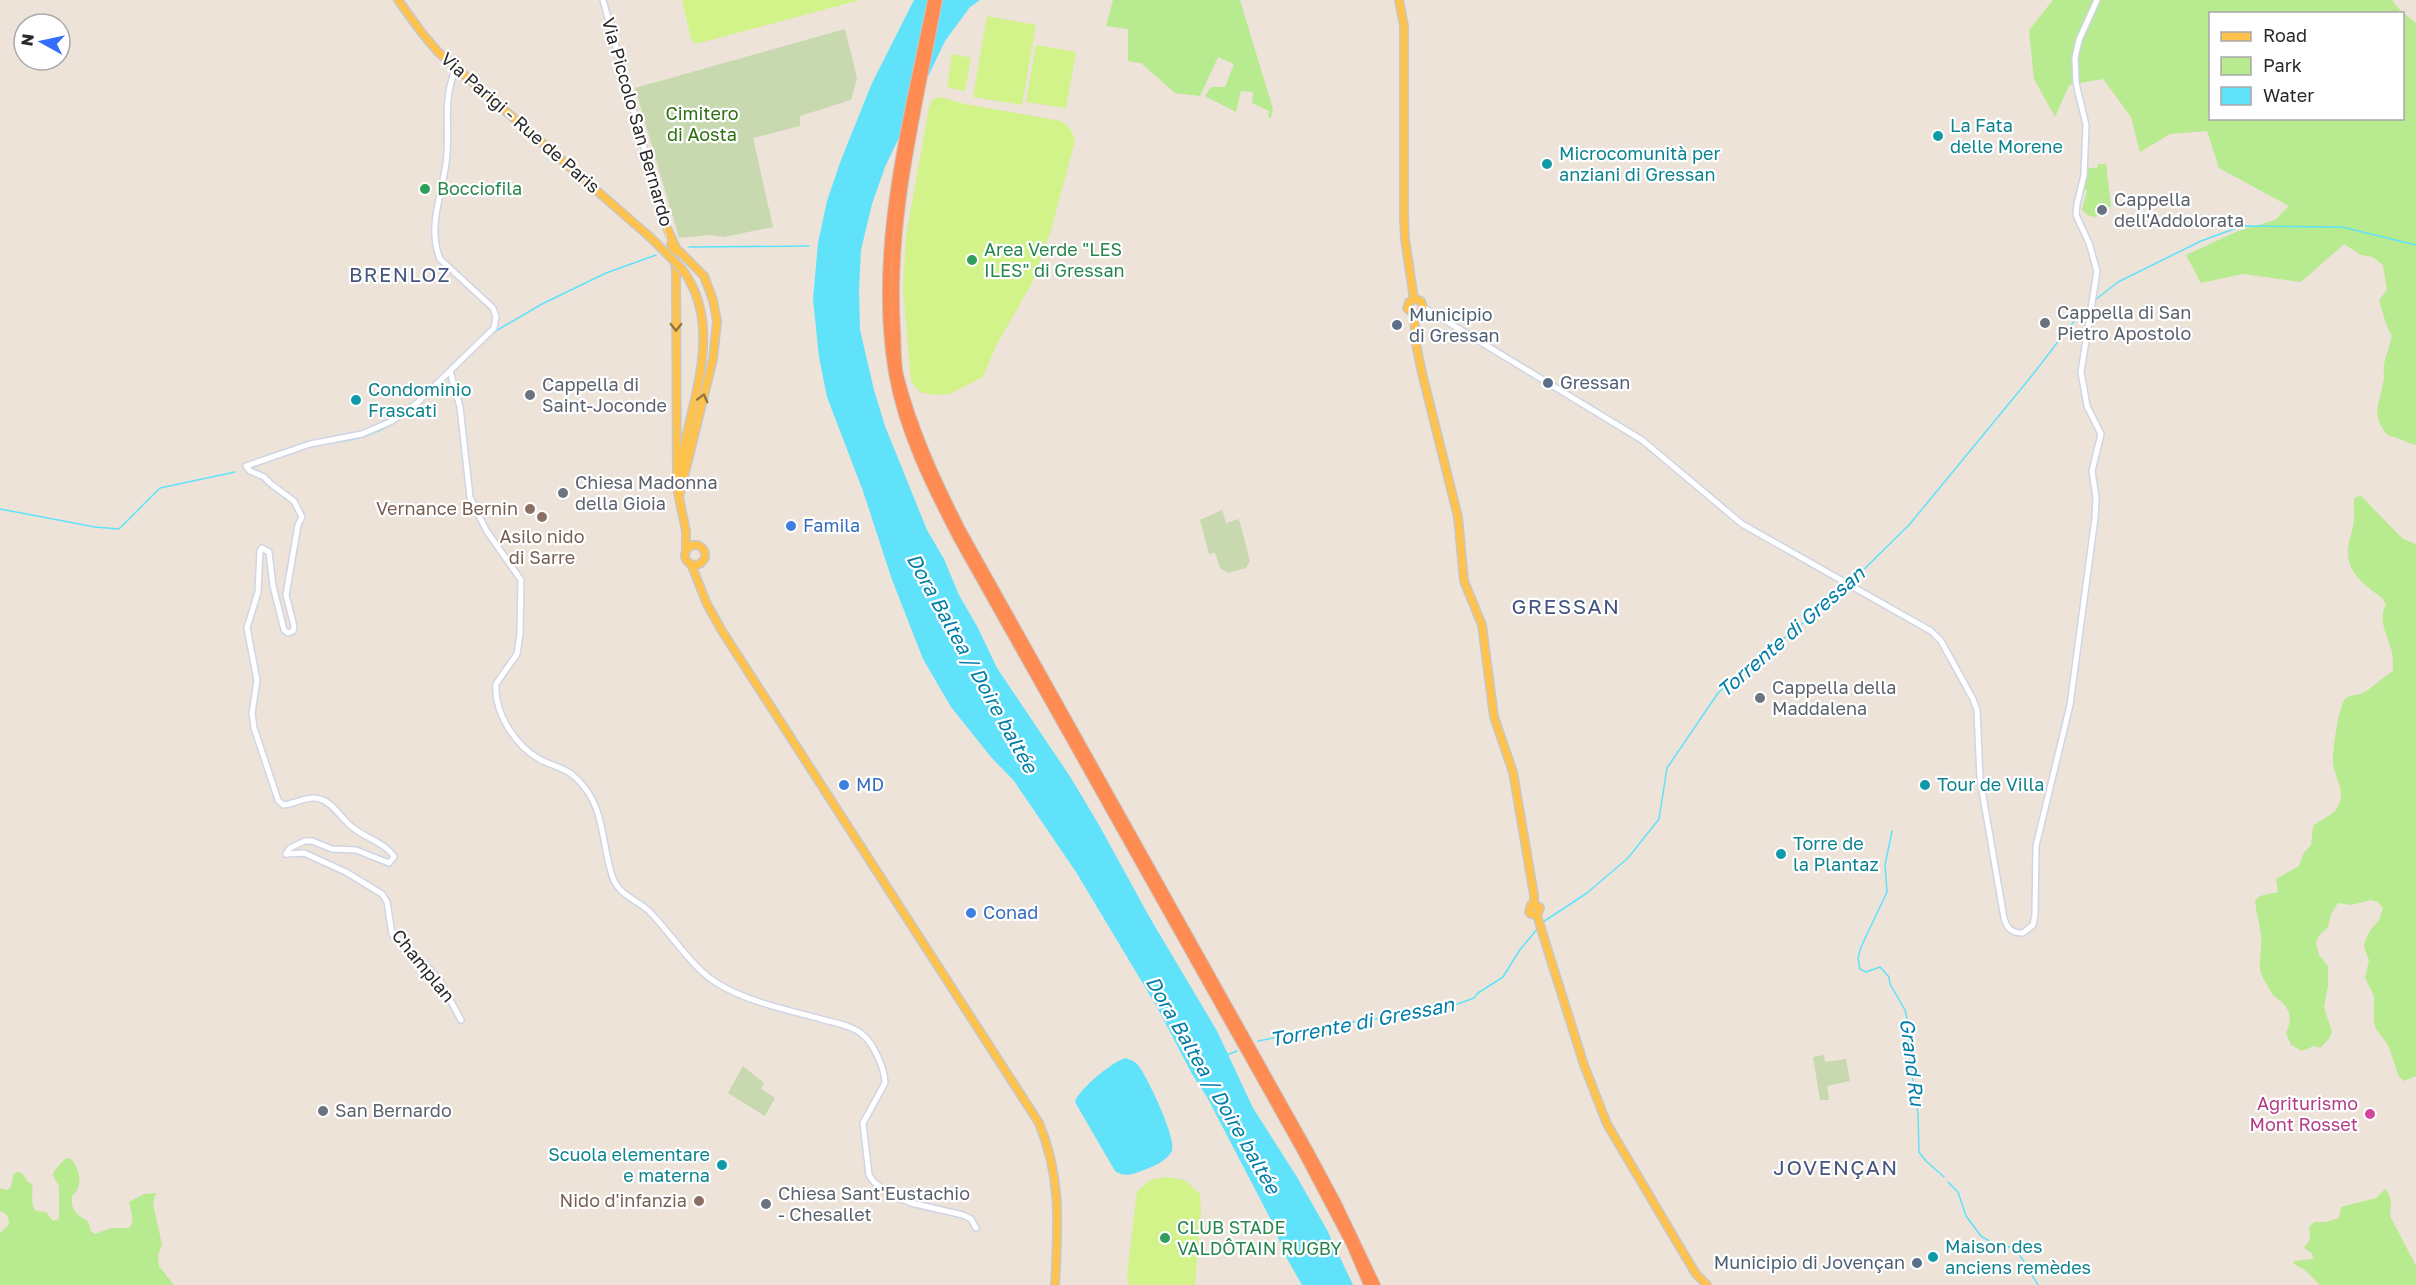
<svg xmlns="http://www.w3.org/2000/svg" width="2416" height="1285" font-family="'Golos Text',sans-serif">
  <style>
    .green { fill: #b8ea90; fill-rule: evenodd }
    .cemetery { fill: #c8d9af }
    .pitch { fill: #d1f38a }
    .water { fill: #60e2fb }
    .lines { fill: none; stroke-linecap: round; stroke-linejoin: round }
    .stream { stroke: #60e2fb; stroke-width: 1.5 }
    .minor-casing { stroke: #cfd5e4; stroke-width: 8 }
    .major-casing { stroke: #c7c7c7; stroke-width: 10 }
    .highway-casing { stroke: #c7c7c7; stroke-width: 10 }
    .minor { stroke: #fff; stroke-width: 5 }
    .major { stroke: #ffc34d; stroke-width: 7 }
    .highway { stroke: #ff8c53; stroke-width: 8 }
    .major-bridge-casing { stroke: #c7c7c7; stroke-width: 10; stroke-linecap: butt }
    .major-bridge { stroke: #ffc34d; stroke-width: 7 }
    .oneway { stroke: #94763b }
    .culture-dot { fill: #0f9aa8; stroke: #fff; stroke-width: 2 }
    .leisure-dot { fill: #2e9e5b; stroke: #fff; stroke-width: 2 }
    .worship-dot { fill: #6b7280; stroke: #fff; stroke-width: 2 }
    .service-dot { fill: #5c6f8a; stroke: #fff; stroke-width: 2 }
    .education-dot { fill: #8d6e63; stroke: #fff; stroke-width: 2 }
    .shop-dot { fill: #3f7fe0; stroke: #fff; stroke-width: 2 }
    .hotel-dot { fill: #d1479c; stroke: #fff; stroke-width: 2 }
    .labels { text-anchor: middle; stroke-width: 4.5; stroke-linejoin: round; paint-order: stroke }
    .park-label { font-size: 18px; fill: #2e6e12; stroke: #fff }
    .street-label { font-size: 18px; fill: #292929; stroke: #fff }
    .culture-label { font-size: 18px; fill: #0d838f; stroke: #fff; text-anchor: start }
    .leisure-label { font-size: 18px; fill: #27864d; stroke: #fff; text-anchor: start }
    .worship-label { font-size: 18px; fill: #5b616d; stroke: #fff; text-anchor: start }
    .service-label { font-size: 18px; fill: #4e5e75; stroke: #fff; text-anchor: start }
    .education-label { font-size: 18px; fill: #785e54; stroke: #fff; text-anchor: end }
    .shop-label { font-size: 18px; fill: #366cbe; stroke: #fff; text-anchor: start }
    .hotel-label { font-size: 18px; fill: #b23c85; stroke: #fff; text-anchor: end }
    .neighbourhood-label { font-size: 20px; letter-spacing: 1.5px; fill: #45557f; stroke: #fff }
    .water-label { font-size: 20px; font-style: italic; fill: #007ea7; stroke: #fff }
    .quarter-label { font-size: 21px; letter-spacing: 1.5px; fill: #45557f; stroke: #fff }
  </style>
  <rect width="100%" height="100%" fill="#ede3d9"/>
  <g class="green">
    <path d="M1113 0H1240L1273 109 1271 118 1268 117 1269 111 1252 103 1253 92 1241 91 1236 112 1205 96 1211 87H1225L1234 64 1218 57 1200 96 1175 93 1141 63 1128 61V29L1106 26Z"/>
    <path d="M2053 0H2392L2400 10 2416 23V445C2406 443 2399 437 2389 436 2370 417 2379 406 2383 383 2385 377 2383 370 2384 364 2386 354 2390 346 2392 336 2388 331 2380 305 2379 300L2387 290 2383 265 2373 257 2361 255 2344 244 2301 282 2243 274 2201 283 2186 255 2238 231 2275 220 2289 206 2219 168 2207 131 2170 134 2140 152 2131 117 2103 79 2069 85 2055 117 2034 79 2029 30ZM2210 14H2402V118H2210Z"/>
    <path d="M2098 164H2106L2111 206 2107 209 2102 203 2096 208 2099 216C2092 218 2086 216 2082 209L2087 191 2084 188 2088 168H2097Z"/>
    <path d="M2361 496 2403 539 2416 544V1076L2404 1081 2399 1077 2388 1045 2376 1029 2374 1023V996L2365 978 2369 960 2364 947 2365 941 2371 929 2379 920 2383 908 2378 902 2371 900 2351 905 2338 903 2331 914 2328 927 2318 937 2316 943 2319 955 2328 966V986L2324 1007 2332 1032 2329 1039 2320 1048 2314 1046 2302 1051 2291 1045 2286 1033C2291 1021 2292 1014 2283 1003 2280 1000 2275 998 2272 994 2270 989 2266 984 2263 978 2256 964 2263 951 2261 937 2260 924 2256 913 2255 900L2260 896 2278 892 2276 879 2299 866 2303 854 2311 845 2313 826C2318 821 2332 815 2335 811 2349 792 2334 779 2333 762 2332 752 2339 706 2345 699 2350 694 2357 696 2363 693 2371 689 2383 677 2393 671 2393 665 2393 658 2392 652 2388 636 2377 620 2386 605L2383 599C2366 585 2346 574 2348 548 2349 539 2353 530 2354 520 2355 512 2352 506 2355 497Z"/>
    <path d="M66 1158 71 1159C80 1169 84 1187 72 1196 70 1209 77 1216 88 1221L91 1231 95 1234 111 1228H129C136 1219 130 1211 129 1202L144 1194 156 1193 153 1203 162 1245 158 1255 159 1266 174 1285H0V1233L9 1224C9 1217 7 1213 0 1211V1188L7 1190 11 1187 13 1176 16 1172 22 1173 28 1182 32 1184C34 1194 29 1202 36 1211L46 1212 53 1221 59 1219V1186L53 1176 54 1171Z"/>
    <path d="M2385 1189 2389 1194 2391 1201 2390 1216 2416 1266V1285H2320L2305 1270 2294 1264V1261L2313 1259 2312 1253 2304 1248 2310 1240 2309 1227 2314 1222H2326L2339 1218 2341 1207 2376 1198Z"/>
  </g>
  <g class="cemetery">
    <path d="M845 29 857 78 851 100 800 116V126L753 138 773 227 724 237 711 235 679 238 635 88Z"/>
    <path d="M1222 510 1226 523 1239 519 1250 561 1246 568 1228 573 1220 568 1215 553 1209 554 1200 520Z"/>
    <path d="M1824 1055 1825 1062 1846 1059 1850 1081 1827 1086 1829 1100H1820L1813 1057Z"/>
    <path d="M743 1066 764 1083 761 1089 775 1098 765 1116 728 1093Z"/>
  </g>
  <g class="pitch">
    <path d="M682 0H860L696 44 691 39Z"/>
    <path d="M987 16 1036 25 1022 105 973 97Z"/>
    <path d="M1036 45 1076 52 1066 108 1026 102Z"/>
    <path d="M952 54 971 58 965 91 947 87Z"/>
    <path d="M940 97 965 104 1061 121C1069 126 1073 132 1075 141L1051 230 1032 283 996 346 983 377 950 394 934 395 920 392 911 381 903 288 906 237 929 107 932 100Z"/>
    <path d="M1167 1177 1185 1180 1200 1194 1201 1212 1195 1285H1129L1127 1274 1137 1192 1150 1180Z"/>
  </g>
  <g class="water">
    <path d="M914 0H980L970 7 945 41 885 167 872 204 861 250 859 289 860 330 874 390 885 426 927 530 944 559 959 595 978 628 997 668 1071 778 1099 825 1150 918 1217 1031 1253 1108 1297 1177 1327 1230 1353 1285H1302L1285 1255 1270 1218 1207 1097 1192 1074 1157 1007 1076 872 1014 781 991 757 951 707 923 659 891 577 863 491 827 397 819 357 813 299 818 243 827 201 841 160 872 83Z"/>
    <path d="M1126 1058C1130 1060 1135 1061 1138 1065 1147 1076 1177 1139 1172 1151 1166 1162 1152 1167 1141 1171 1132 1175 1124 1177 1115 1171L1075 1102C1078 1090 1114 1060 1126 1058Z"/>
  </g>
  <g class="lines">
    <g class="stream">
      <path d="M689 247 809 246"/>
      <path d="M2095 300 2118 282 2201 241 2242 226 2342 227 2416 245"/>
      <path d="M494 332 542 304 606 273 656 255"/>
      <path d="M399 419 419 404"/>
      <path d="M309 447C339 441 362 441 390 425"/>
      <path d="M292 453 304 449"/>
      <path d="M254 467 270 460"/>
      <path d="M0 509 95 527 119 529 160 488 235 472"/>
      <path d="M1850 583 1909 525 2030 378 2070 326 2090 305"/>
      <path d="M1892 831 1885 865 1887 892 1861 947 1858 958 1860 969 1866 972 1880 967 1889 977 1890 984 1905 1010 1908 1022 1909 1054 1918 1114 1919 1152 1926 1161 1944 1177"/>
      <path d="M1543 922 1587 893 1628 858 1659 819 1667 768 1718 693 1747 667 1829 603 1847 586"/>
      <path d="M1258 1041 1353 1022 1441 1010 1474 998 1478 993 1503 977 1519 951 1538 928"/>
      <path d="M1227 1055 1237 1051"/>
      <path d="M1948 1182 1958 1192 1966 1216 1981 1236 1991 1242 2016 1249 2038 1285"/>
    </g>
    <g class="minor-casing">
      <g id="minor">
        <path d="M603 0 668 234"/>
        <path d="M1423 307 1642 440 1742 524 1931 631 1941 641 1973 699 1977 710 1980 779 2004 918C2007 929 2012 933 2023 933L2033 925 2035 914 2036 846 2070 705 2095 518 2096 498 2092 471 2101 434 2087 406 2081 372 2097 271 2089 243 2076 215 2077 204 2084 175 2086 125 2076 83 2075 58 2079 40 2097 0"/>
        <path d="M450 371 460 407 470 497 486 530 521 580 520 634 517 654 496 684C494 713 515 745 539 759 551 766 565 767 575 777 607 806 600 843 613 878 619 895 637 900 649 911 672 934 693 971 722 986 752 1003 788 1010 821 1019 834 1023 852 1025 863 1035 874 1044 885 1070 885 1083L863 1123 869 1175 874 1182 889 1194 911 1203 963 1215 971 1219 976 1228"/>
        <path d="M286 854 290 848 305 841H312L332 849 356 850 389 863 394 857C386 843 365 838 352 827 342 819 332 802 320 799 308 795 295 804 283 805L278 800 254 728 252 713 257 680 247 628 258 592 260 551 262 548 269 552 273 586 284 630 288 633 293 631 294 626 286 595 298 525 302 517 294 501 271 484 264 477 250 471 246 466 310 444 362 434 392 421 417 403 494 328 496 317 493 308 440 259C427 227 442 195 446 163 451 128 441 103 456 68"/>
        <path d="M286 854 304 853 346 872 382 894 387 902 392 934 424 963 440 981 461 1020"/>
      </g>
    </g>
    <g class="major-casing">
      <g id="major">
        <path d="M398 0 422 33 438 52 651 238"/>
        <path d="M1399 0 1404 26V217L1405 239 1414 299"/>
        <path d="M668 230 676 248 704 276 713 300 717 321 713 359 680 493"/>
        <path d="M671 244 676 269 677 488 686 531V551"/>
        <path d="M1414 299 1409 302 1407 308 1414 315 1416 344 1422 373 1458 517 1464 581 1482 625 1494 717 1513 772 1534 895V904L1531 905 1529 912 1531 914 1537 915"/>
        <path d="M1414 299 1421 301 1423 307 1421 313 1414 315"/>
        <path d="M680 472C688 405 727 330 682 269"/>
        <circle cx="695" cy="555" r="10"/>
        <path d="M691 564 707 604 722 631 1039 1123C1062 1178 1058 1227 1055 1285"/>
        <path d="M1534 904 1540 908 1537 915 1544 938 1584 1065 1607 1124 1681 1249 1696 1274 1707 1285"/>
      </g>
    </g>
    <g class="highway-casing">
      <g id="highway">
        <path d="M932 0C908 121 872 249 893 373 903 431 930 485 957 537L1300 1148 1351 1245 1368 1285"/>
        <path d="M938 0C918 108 889 218 896 329 897 344 896 360 899 375 913 430 936 480 962 531L1308 1149 1337 1203 1376 1285"/>
      </g>
    </g>
    <use href="#minor" class="minor"/>
    <use href="#major" class="major"/>
    <use href="#highway" class="highway"/>
    <g class="major-bridge-casing">
      <path id="major-bridge" d="M651 238 682 269"/>
    </g>
    <use href="#major-bridge" class="major-bridge"/>
  </g>
  <defs><path id="oneway-chevron" d="M-2-3.5L2.5 0L-2 3.5" fill="none" stroke-width="1.6" stroke-linecap="round" stroke-linejoin="round" transform="scale(1.5)"/></defs>
  <g class="oneway">
    <use href="#oneway-chevron" transform="translate(676 327) rotate(90)"/>
    <use href="#oneway-chevron" transform="translate(703 398) rotate(-75)"/>
  </g>
  <g class="culture-dot">
    <circle cx="1938" cy="136" r="6"/>
    <circle cx="1547" cy="164" r="6"/>
    <circle cx="356" cy="400" r="6"/>
    <circle cx="1925" cy="785" r="6"/>
    <circle cx="1781" cy="854" r="6"/>
    <circle cx="722" cy="1165" r="6"/>
    <circle cx="1933" cy="1257" r="6"/>
  </g>
  <g class="leisure-dot">
    <circle cx="425" cy="189" r="6"/>
    <circle cx="972" cy="260" r="6"/>
    <circle cx="1165" cy="1238" r="6"/>
  </g>
  <g class="worship-dot">
    <circle cx="2102" cy="210" r="6"/>
    <circle cx="2045" cy="323" r="6"/>
    <circle cx="530" cy="395" r="6"/>
    <circle cx="563" cy="493" r="6"/>
    <circle cx="1760" cy="698" r="6"/>
    <circle cx="323" cy="1111" r="6"/>
    <circle cx="766" cy="1204" r="6"/>
  </g>
  <g class="service-dot">
    <circle cx="1397" cy="325" r="6"/>
    <circle cx="1548" cy="383" r="6"/>
    <circle cx="1917" cy="1263" r="6"/>
  </g>
  <g class="education-dot">
    <circle cx="530" cy="509" r="6"/>
    <circle cx="542" cy="517" r="6"/>
    <circle cx="699" cy="1201" r="6"/>
  </g>
  <g class="shop-dot">
    <circle cx="791" cy="526" r="6"/>
    <circle cx="844" cy="785" r="6"/>
    <circle cx="971" cy="913" r="6"/>
  </g>
  <circle class="hotel-dot" cx="2370" cy="1114" r="6"/>
  <g class="labels">
    <g class="park-label">
      <text x="702" y="120">Cimitero<tspan x="702" dy="21">di Aosta</tspan></text>
    </g>
    <g class="street-label">
      <text transform="translate(637 122) rotate(74)" y="6">Via Piccolo San Bernardo</text>
      <text transform="translate(520 123) rotate(41)" y="6">Via Parigi - Rue de Paris</text>
      <text transform="translate(423 966) rotate(51)" y="6">Champlan</text>
    </g>
    <g class="culture-label">
      <text x="1950" y="132">La Fata<tspan x="1950" dy="21">delle Morene</tspan></text>
      <text x="1559" y="160">Microcomunità per<tspan x="1559" dy="21">anziani di Gressan</tspan></text>
      <text x="368" y="396">Condominio<tspan x="368" dy="21">Frascati</tspan></text>
      <text x="1937" y="791">Tour de Villa</text>
      <text x="1793" y="850">Torre de<tspan x="1793" dy="21">la Plantaz</tspan></text>
      <text x="710" y="1161" text-anchor="end">Scuola elementare<tspan x="710" dy="21">e materna</tspan></text>
      <text x="1945" y="1253">Maison des<tspan x="1945" dy="21">anciens remèdes</tspan></text>
    </g>
    <g class="leisure-label">
      <text x="437" y="195">Bocciofila</text>
      <text x="984" y="256">Area Verde "LES<tspan x="984" dy="21">ILES" di Gressan</tspan></text>
      <text x="1177" y="1234">CLUB STADE<tspan x="1177" dy="21">VALDÔTAIN RUGBY</tspan></text>
    </g>
    <g class="worship-label">
      <text x="2114" y="206">Cappella<tspan x="2114" dy="21">dell'Addolorata</tspan></text>
      <text x="2057" y="319">Cappella di San<tspan x="2057" dy="21">Pietro Apostolo</tspan></text>
      <text x="542" y="391">Cappella di<tspan x="542" dy="21">Saint-Joconde</tspan></text>
      <text x="575" y="489">Chiesa Madonna<tspan x="575" dy="21">della Gioia</tspan></text>
      <text x="1772" y="694">Cappella della<tspan x="1772" dy="21">Maddalena</tspan></text>
      <text x="335" y="1117">San Bernardo</text>
      <text x="778" y="1200">Chiesa Sant'Eustachio<tspan x="778" dy="21">- Chesallet</tspan></text>
    </g>
    <g class="service-label">
      <text x="1409" y="321">Municipio<tspan x="1409" dy="21">di Gressan</tspan></text>
      <text x="1560" y="389">Gressan</text>
      <text x="1905" y="1269" text-anchor="end">Municipio di Jovençan</text>
    </g>
    <g class="education-label">
      <text x="518" y="515">Vernance Bernin</text>
      <text x="542" y="543" text-anchor="middle">Asilo nido<tspan x="542" dy="21">di Sarre</tspan></text>
      <text x="687" y="1207">Nido d'infanzia</text>
    </g>
    <g class="shop-label">
      <text x="803" y="532">Famila</text>
      <text x="856" y="791">MD</text>
      <text x="983" y="919">Conad</text>
    </g>
    <g class="hotel-label">
      <text x="2358" y="1110">Agriturismo<tspan x="2358" dy="21">Mont Rosset</tspan></text>
    </g>
    <g class="neighbourhood-label">
      <text x="400" y="282">BRENLOZ</text>
    </g>
    <g class="water-label">
      <text transform="translate(1791 632) rotate(-41)" y="7">Torrente di Gressan</text>
      <text transform="translate(972 663) rotate(61)" y="7">Dora Baltea / Doire baltée</text>
      <text transform="translate(1362 1022) rotate(-11)" y="7">Torrente di Gressan</text>
      <text transform="translate(1912 1062) rotate(83)" y="7">Grand Ru</text>
      <text transform="translate(1213 1085) rotate(60)" y="7">Dora Baltea / Doire baltée</text>
    </g>
    <g class="quarter-label">
      <text x="1566" y="614">GRESSAN</text>
      <text x="1836" y="1175">JOVENÇAN</text>
    </g>
  </g>
  <rect x="2209" y="12" width="195" height="108" fill="#ffffff" stroke="#a9a9a9" stroke-width="1.5"/>
  <rect x="2221" y="32" width="30" height="9" fill="#ffc34d" stroke="#a9a9a9" stroke-width="1.5"/>
  <text x="2263" y="42" font-size="18" fill="#292929">Road</text>
  <rect x="2221" y="57" width="30" height="18" fill="#b8ea90" stroke="#a9a9a9" stroke-width="1.5"/>
  <text x="2263" y="72" font-size="18" fill="#292929">Park</text>
  <rect x="2221" y="87" width="30" height="18" fill="#60e2fb" stroke="#a9a9a9" stroke-width="1.5"/>
  <text x="2263" y="102" font-size="18" fill="#292929">Water</text>
  <g transform="translate(42 42) rotate(278)"><circle r="28" fill="#ffffff" stroke="#a9a9a9" stroke-width="1.5"/>
  <path d="M0-4.5L10 22L0 15L-10 22Z" fill="#356fff"/>
  <text y="-9" font-size="16" font-weight="bold" text-anchor="middle" fill="#292929">N</text>
  </g>
</svg>
